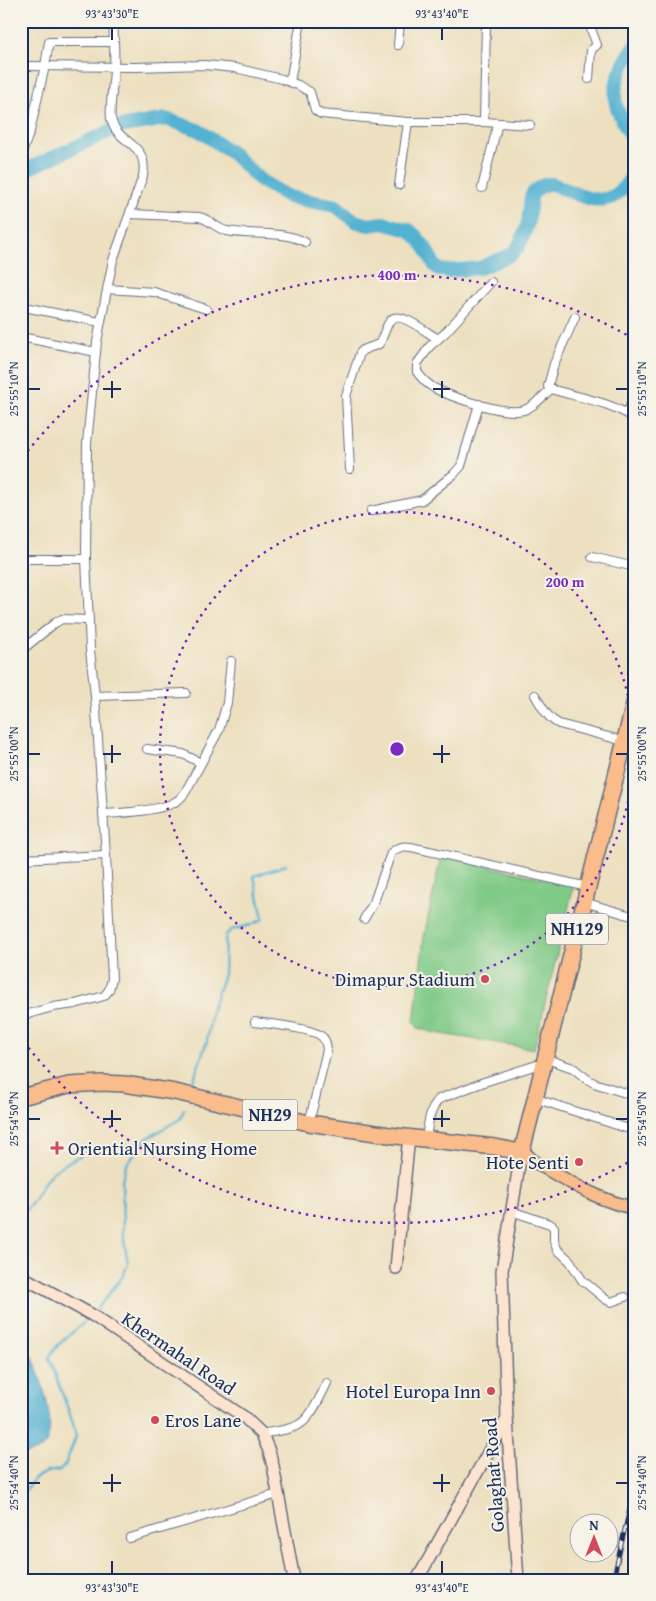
<svg xmlns="http://www.w3.org/2000/svg" width="656" height="1601" font-family="'Gentium Book Plus',serif">
  <style>
    .green { fill: #80ca87; stroke: #4e7c72 }
    .water { fill: #53b1d1; stroke: #377098 }
    .lines { fill: none; stroke-linecap: round; stroke-linejoin: round }
    .stream { stroke: #53b1d1; stroke-width: 2.5 }
    .river { stroke: #53b1d1; stroke-width: 14 }
    .street-casing { stroke: #646d80; stroke-width: 10 }
    .secondary-casing { stroke: #646d80; stroke-width: 14 }
    .primary-casing { stroke: #646d80; stroke-width: 15 }
    .highway-casing { stroke: #646d80; stroke-width: 18 }
    .street { stroke: #fff; stroke-width: 8 }
    .secondary { stroke: #fde4d0; stroke-width: 11 }
    .primary { stroke: #f9bc8a; stroke-width: 12 }
    .highway { stroke: #f9bc8a; stroke-width: 15 }
    .rail-casing { stroke: #1b2f5e; stroke-width: 4.5 }
    .rail { stroke: #f7f3e8; stroke-width: 2.5; stroke-dasharray: 8; stroke-linecap: butt }
    .ticks { fill: none; stroke: #1b2f5e; stroke-width: 2 }
    .ring { fill: none; stroke: #7b2cbf; stroke-width: 2.5; stroke-dasharray: 2.5 5 }
    .poi-dot { fill: #d1495b; stroke: #f7f3e8; stroke-width: 2 }
    .labels { text-anchor: middle; stroke-width: 4; stroke-linejoin: round; paint-order: stroke }
    .shield { fill: #f7f3e8; stroke: #5d6a87; stroke-width: 1 }
    .shield-label { font-size: 18px; font-weight: bold; fill: #1b2f5e }
    .poi-label { font-size: 19px; fill: #1b2f5e; stroke: #f7f3e8; text-anchor: end }
    .street-label { font-size: 19px; fill: #1b2f5e; stroke: #f7f3e8 }
    .centre { fill: #7b2cbf; stroke: #f7f3e8; stroke-width: 2.5 }
    .ring-label { font-size: 15px; text-anchor: middle; font-weight: bold; fill: #7b2cbf; stroke: #f7f3e8; stroke-width: 4; stroke-linejoin: round; paint-order: stroke }
    .neatline { fill: none; stroke: #1b2f5e; stroke-width: 2 }
    .ticks-label { font-size: 12px; text-anchor: middle; fill: #1b2f5e }
  </style>
  <rect width="100%" height="100%" fill="#f7f3e8"/>
  <filter id="ink" filterUnits="userSpaceOnUse"><feTurbulence type="fractalNoise" baseFrequency=".02" numOctaves="2"/><feDisplacementMap in="SourceGraphic" scale="10" xChannelSelector="R" yChannelSelector="G"/><feConvolveMatrix kernelMatrix="1 2 1 2 8 2 1 2 1" color-interpolation-filters="sRGB"/></filter>
  <filter id="wash" filterUnits="userSpaceOnUse"><feTurbulence type="fractalNoise" baseFrequency=".0096" numOctaves="4" result="noise"/><feDisplacementMap in="SourceGraphic" scale="20" xChannelSelector="R" yChannelSelector="G"/><feGaussianBlur stdDeviation="1.12" result="paint"/><feColorMatrix in="noise" values="0 0 0 0 0 0 0 0 0 0 0 0 0 0 0 0 0 1.4 0 .05"/><feComposite in="paint" operator="in"/></filter>
  <g filter="url(#wash)">
    <rect width="100%" height="100%" fill="#ede0c0"/>
    <path class="green" d="M441 856 574 885 534 1049 435 1033 418 1028 414 1022 424 936Z"/>
    <path class="water" d="M21 1355 33 1357C40 1377 60 1429 43 1447 38 1452 28 1453 21 1455Z"/>
    <g class="lines">
      <g class="stream">
        <path d="M190 1090 207 1041 212 1009 224 974 225 942 226 935 231 930 251 925 263 919 254 876 286 865"/>
        <path d="M21 1213C34 1206 39 1189 47 1178 51 1172 58 1168 65 1164 92 1147 108 1145 140 1145"/>
        <path d="M94 1313 123 1276 128 1264 123 1233 122 1180 126 1165 146 1139 180 1119 184 1109"/>
        <path d="M21 1495 36 1477 47 1472 60 1470 65 1465 76 1437 73 1423 49 1357 58 1345 89 1318"/>
      </g>
      <g class="river">
        <path d="M635 46C623 63 610 87 617 108 621 120 629 132 635 143"/>
        <path d="M21 172 119 127 166 119 198 130 232 153 261 181 289 197 336 206 355 221 368 225 383 223 409 230 417 237 425 247 435 266 440 270 448 271 480 268 510 255 517 249 523 237 528 223 531 197 533 193 540 187 546 184H552C570 190 594 207 614 196 623 191 629 180 635 172"/>
      </g>
    </g>
  </g>
  <g filter="url(#ink)">
    <g class="lines">
      <g class="street-casing">
        <g id="street">
          <path d="M588 21 597 45 591 50 589 79"/>
          <path d="M398 45 400 21"/>
          <path d="M28 66 135 67 205 65 235 68 282 79 298 85 310 92 315 110 321 114 408 122H484L530 125"/>
          <path d="M290 82 301 21"/>
          <path d="M484 122 486 21"/>
          <path d="M21 155 30 131 45 66 49 42H114"/>
          <path d="M399 185 408 122"/>
          <path d="M482 188 498 123"/>
          <path d="M130 214 199 217C210 219 216 229 227 231 253 236 281 230 305 242"/>
          <path d="M491 282 445 333 430 346 417 364V372C422 379 427 384 434 388 451 397 506 416 524 410 534 407 543 396 551 389"/>
          <path d="M107 289 154 292 206 309"/>
          <path d="M21 306 29 308 100 322"/>
          <path d="M575 317 554 364 548 386 554 390C581 398 612 402 635 419"/>
          <path d="M21 337 96 352"/>
          <path d="M627 413 635 396"/>
          <path d="M350 469 346 396 360 353 363 350 379 344C384 337 385 325 392 319 400 311 429 334 438 339"/>
          <path d="M371 511 422 500 454 474 461 466 479 404"/>
          <path d="M592 557 635 567"/>
          <path d="M21 559H86"/>
          <path d="M23 649 55 623 62 619 89 620"/>
          <path d="M535 695C542 707 547 718 559 724L624 741 635 743"/>
          <path d="M95 696 186 693"/>
          <path d="M147 749 183 754 201 763"/>
          <path d="M103 814C121 813 165 811 178 800 181 798 184 794 186 791L219 730 227 703 231 661"/>
          <path d="M21 859 106 855"/>
          <path d="M584 902 635 917"/>
          <path d="M364 919 374 902 391 853C401 844 408 846 420 849L588 887"/>
          <path d="M21 1016 53 1007 75 1004 104 996 109 990 112 979 106 855 95 696 90 650 88 601 86 559 87 443 97 342 105 300 113 260 143 176C149 141 117 145 111 119 109 108 114 81 114 68 115 53 114 37 113 21"/>
          <path d="M255 1022C268 1024 312 1028 321 1036 326 1039 326 1044 327 1050L309 1123"/>
          <path d="M544 1058 573 1068 587 1079 594 1083 635 1096"/>
          <path d="M534 1098 635 1131"/>
          <path d="M426 1139C428 1125 429 1110 439 1099L484 1082 543 1063"/>
          <path d="M511 1211 550 1224 554 1227V1241L557 1249 570 1261 582 1280 605 1299 611 1302 625 1297"/>
          <path d="M262 1434C275 1431 294 1430 304 1421 314 1412 321 1395 327 1383"/>
          <path d="M130 1538 278 1494"/>
        </g>
      </g>
      <g class="secondary-casing">
        <g id="secondary">
          <path d="M396 1268 408 1146"/>
          <path d="M21 1276 92 1315 244 1417 262 1434 269 1451 273 1466 294 1580"/>
          <path d="M417 1580 507 1419"/>
          <path d="M518 1580 507 1419 502 1271 520 1159"/>
        </g>
      </g>
      <g class="primary-casing">
        <path id="primary" d="M528 1158C562 1177 596 1201 635 1208"/>
      </g>
      <g class="highway-casing">
        <g id="highway">
          <path d="M21 1097 69 1085 102 1083 124 1084 175 1092 309 1123 396 1136 495 1147 521 1152 528 1158"/>
          <path d="M520 1159 635 700"/>
        </g>
      </g>
      <use href="#street" class="street"/>
      <use href="#secondary" class="secondary"/>
      <use href="#primary" class="primary"/>
      <use href="#highway" class="highway"/>
      <g class="rail-casing">
        <path id="rail" d="M613 1580 635 1486"/>
      </g>
      <use href="#rail" class="rail"/>
    </g>
  </g>
  <path class="ticks" d="M112 28V40M442 28V40M112 381V398M442 381V398M28 389H40M103 389H121M433 389H450M616 389H628M112 745V763M442 745V763M28 754H40M103 754H121M433 754H450M616 754H628M112 1110V1127M442 1110V1127M28 1119H40M103 1119H121M433 1119H450M616 1119H628M112 1474V1492M442 1474V1492M28 1483H40M103 1483H121M433 1483H450M616 1483H628M112 1561V1574M442 1561V1574"/>
  <g class="ring">
    <circle cx="397" cy="749" r="237"/>
    <path d="M634 1159A474 474 0 0 1 23 1041M23 457A474 474 0 0 1 634 339"/>
  </g>
  <g class="poi-dot">
    <circle cx="485" cy="979" r="5"/>
    <path d="M54.5 1140.5h5v5h5v5h-5v5h-5v-5h-5v-5h5z"/>
    <circle cx="579" cy="1162" r="5"/>
    <circle cx="491" cy="1391" r="5"/>
    <circle cx="155" cy="1420" r="5"/>
  </g>
  <g class="labels">
    <g class="shield">
      <rect x="546" y="913.5" width="62" height="31" rx="4"/>
      <rect x="242.5" y="1099.5" width="55" height="31" rx="4"/>
    </g>
    <g class="shield-label">
      <text x="577" y="935">NH129</text>
      <text x="270" y="1121">NH29</text>
    </g>
    <g class="poi-label">
      <text x="475" y="986">Dimapur Stadium</text>
      <text x="68" y="1155" text-anchor="start">Oriential Nursing Home</text>
      <text x="569" y="1169">Hote Senti</text>
      <text x="481" y="1398">Hotel Europa Inn</text>
      <text x="165" y="1427" text-anchor="start">Eros Lane</text>
    </g>
    <g class="street-label">
      <text transform="translate(179 1353) rotate(34)" y="7">Khermahal Road</text>
      <text transform="translate(493 1475) rotate(-94)" y="7">Golaghat Road</text>
    </g>
  </g>
  <circle cx="397" cy="749" r="8" class="centre"/>
  <g class="ring-label">
    <text x="397" y="280">400 m</text>
    <text x="565" y="587">200 m</text>
  </g>
  <rect width="656" height="1601" fill="none" stroke="#f7f3e8" stroke-width="55"/>
  <g transform="translate(594 1538)"><circle r="24" fill="#f7f3e8" stroke="#9fa5b1"/>
  <path d="M0-4L9 19L0 12L-9 19Z" fill="#d1495b"/>
  <text y="-8" font-size="14" font-weight="bold" text-anchor="middle" fill="#1b2f5e">N</text>
  </g>
  <rect x="28" y="28" width="600" height="1546" class="neatline"/>
  <g class="ticks-label">
    <text x="112" y="18">93°43'30"E</text>
    <text x="442" y="18">93°43'40"E</text>
    <text transform="translate(14 389) rotate(-90)" y="4">25°55'10"N</text>
    <text transform="translate(642 389) rotate(-90)" y="4">25°55'10"N</text>
    <text transform="translate(14 754) rotate(-90)" y="4">25°55'00"N</text>
    <text transform="translate(642 754) rotate(-90)" y="4">25°55'00"N</text>
    <text transform="translate(14 1119) rotate(-90)" y="4">25°54'50"N</text>
    <text transform="translate(642 1119) rotate(-90)" y="4">25°54'50"N</text>
    <text transform="translate(14 1483) rotate(-90)" y="4">25°54'40"N</text>
    <text transform="translate(642 1483) rotate(-90)" y="4">25°54'40"N</text>
    <text x="112" y="1592">93°43'30"E</text>
    <text x="442" y="1592">93°43'40"E</text>
  </g>
</svg>
